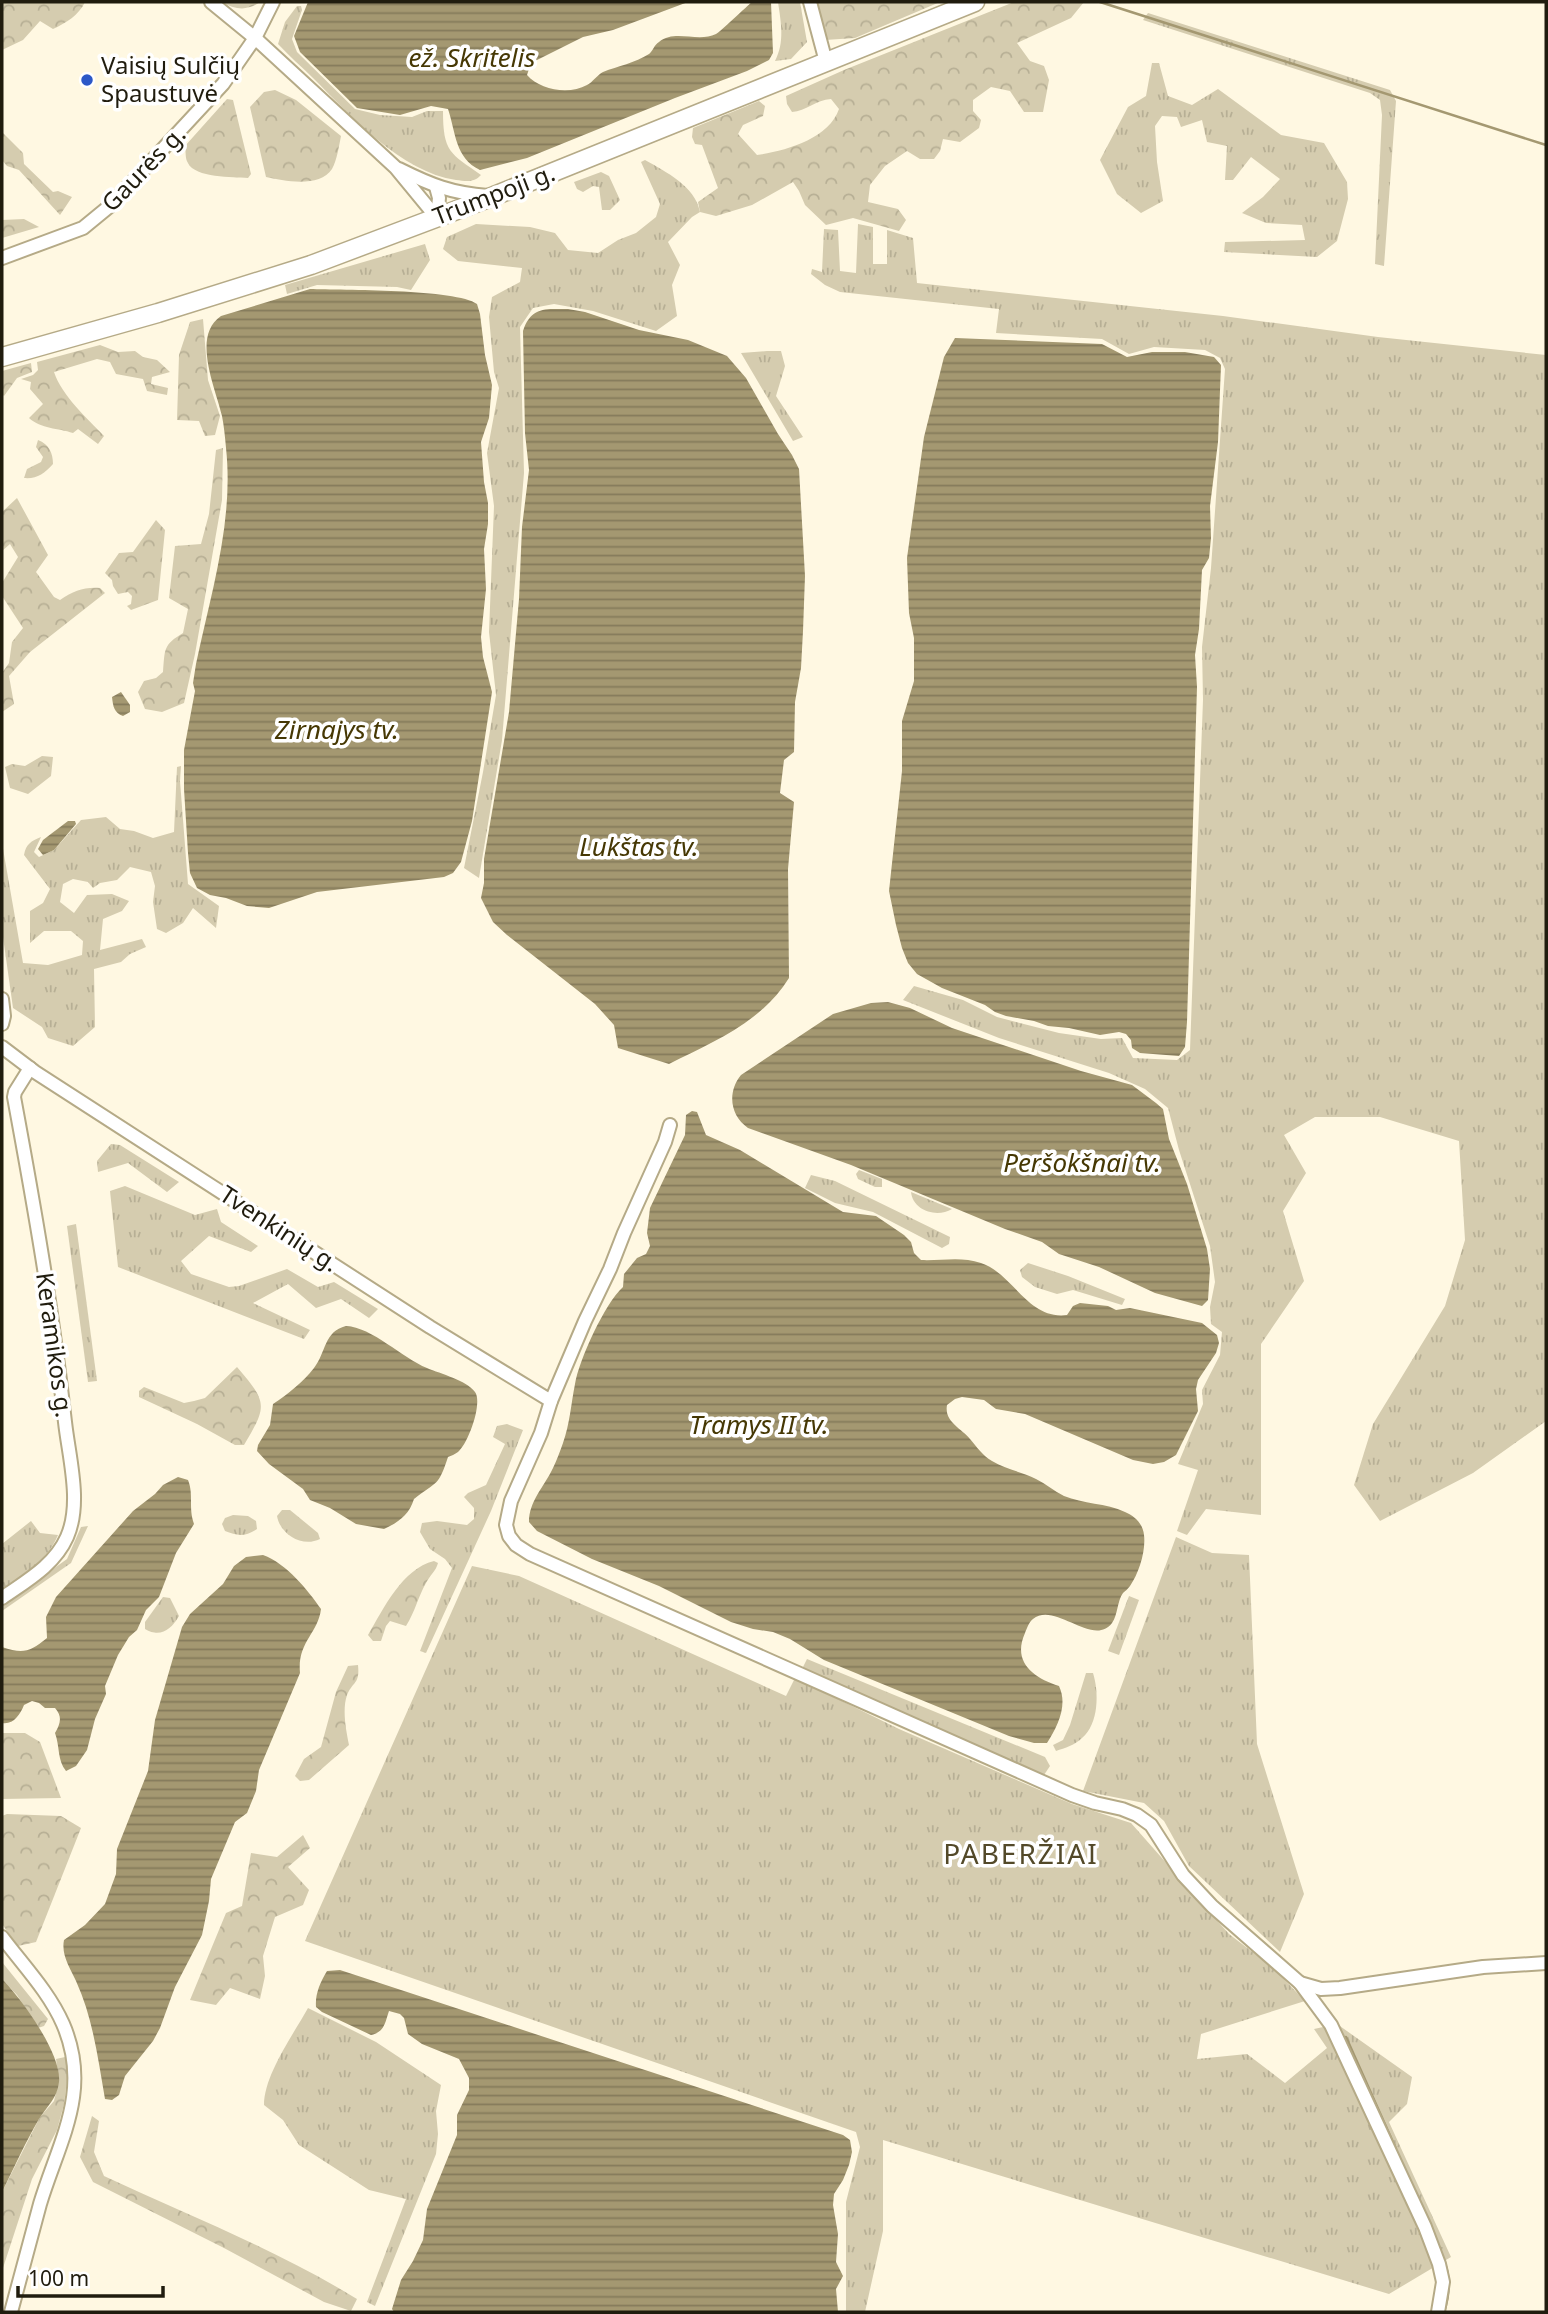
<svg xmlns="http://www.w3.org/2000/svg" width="1548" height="2314" font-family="'Noto Sans',sans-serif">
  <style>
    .grass { fill: url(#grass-tufts) }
    .forest { fill: url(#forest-crowns) }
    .water { fill: url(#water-rules) }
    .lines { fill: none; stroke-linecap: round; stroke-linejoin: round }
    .stream { stroke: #a49871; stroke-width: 2.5 }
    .minor-casing { stroke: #b5aa87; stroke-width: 16 }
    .primary-casing { stroke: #b5aa87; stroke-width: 21 }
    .minor { stroke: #fff; stroke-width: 12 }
    .primary { stroke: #fff; stroke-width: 18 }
    .poi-dot { fill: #2c58c7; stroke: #fff; stroke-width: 2.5 }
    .labels { text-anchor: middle; stroke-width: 7; stroke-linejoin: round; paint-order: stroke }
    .poi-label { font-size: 24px; fill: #201c0e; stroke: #fff; text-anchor: start }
    .street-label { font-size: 24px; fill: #201c0e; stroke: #fff }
    .water-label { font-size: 26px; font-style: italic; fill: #463804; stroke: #fff }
    .quarter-label { font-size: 28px; letter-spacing: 2px; fill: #534929; stroke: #fff }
  </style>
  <defs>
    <pattern id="grass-tufts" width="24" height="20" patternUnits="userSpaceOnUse" patternTransform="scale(1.75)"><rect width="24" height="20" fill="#d5ccaf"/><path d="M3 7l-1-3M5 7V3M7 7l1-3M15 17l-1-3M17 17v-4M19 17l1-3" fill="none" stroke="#b7af95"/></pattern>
    <pattern id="forest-crowns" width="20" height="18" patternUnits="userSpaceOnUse" patternTransform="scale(1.75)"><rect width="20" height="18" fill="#d5ccaf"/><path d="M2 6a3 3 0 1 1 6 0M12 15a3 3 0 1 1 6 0" fill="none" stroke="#b7af95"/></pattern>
    <pattern id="water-rules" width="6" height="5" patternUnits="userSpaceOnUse" patternTransform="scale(1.75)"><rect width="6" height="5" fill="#a49871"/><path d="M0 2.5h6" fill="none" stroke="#857b5b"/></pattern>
  </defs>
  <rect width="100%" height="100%" fill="#fff8e2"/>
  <g class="grass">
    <path d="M778 2H800L807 42 791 59 775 61C785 42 781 23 778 2Z"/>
    <path d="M297 6H301L302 10 292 39 297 52 355 109 380 115 412 117 427 111H443C443 152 450 153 481 175 474 183 466 181 456 180 401 172 351 116 313 78 302 67 289 56 278 44L285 22Z"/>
    <path d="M1148 13 1390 90 1396 101 1384 266 1375 264 1382 115 1380 100 1370 93 1143 20Z"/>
    <path d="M1152 63H1159L1168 96 1192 105 1218 89 1281 135 1324 143 1347 182 1348 199 1337 241 1317 257 1224 252 1225 242 1305 240 1302 225 1266 223 1242 213 1263 197 1280 179 1251 157 1233 180H1225L1227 146 1207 142 1202 120 1181 127 1177 117 1162 116 1155 126 1157 162 1163 201 1141 213 1117 194 1100 160 1128 107 1146 96Z"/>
    <path d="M645 160C666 172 695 186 700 212L692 217 668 242 680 265 672 285 677 316 656 331 593 311 554 304 533 308 520 327 524 473 502 740 479 878 464 868 483 772 496 695 489 632 494 506 487 453 499 388 494 372 489 317 492 297 520 282 522 268 458 261 443 249 447 237 476 224 530 227 555 233 568 250 598 253 618 240 636 233 656 217 660 204 641 162Z"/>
    <path d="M601 172 609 176 620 200 610 210H602L599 187 593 186 583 192 577 189 574 182Z"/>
    <path d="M858 224 873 227V264H887V230L913 238 917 283 1223 316 1378 337 1546 355V1421L1473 1473 1380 1521 1354 1485 1373 1424 1445 1306 1465 1240 1459 1141 1380 1117H1315L1284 1135 1306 1173 1283 1211 1304 1281 1261 1344V1515L1206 1509 1187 1535 1177 1531 1198 1470 1178 1464 1203 1404 1202 1390 1220 1355 1222 1332 1211 1324 1210 1307 1215 1282 1210 1246 1179 1150 1168 1108 1145 1089 1109 1073 999 1038 903 1000 914 986 963 1000 997 1017 1059 1033 1101 1039 1122 1038 1133 1058 1177 1060 1190 1050 1203 700 1202 647 1211 568 1225 369 1220 358 1205 350 1154 347 1129 354 1102 339 996 333 999 309 840 292 825 285 811 274 812 269 822 272 824 229 838 230 840 271 856 273Z"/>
    <path d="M425 244 430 260 411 290 397 287 317 285 287 294 285 285Z"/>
    <path d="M767 351H781L785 366 776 396 803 437 793 441 741 353Z"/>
    <path d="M181 766 180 781 188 884 219 906 216 928 193 908 183 923 166 933 157 929 153 902 155 886 151 872 130 867 117 880 100 883 93 888 88 882 73 879 63 884 60 902 74 913 87 895 112 894 129 901 122 911 103 919 100 950 142 939 146 947 130 954 121 962 94 969 95 1027 73 1046 48 1038 42 1027 13 1008 2 930V843L23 963 48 965 82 955 83 941 71 931H44L30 943V911L43 903 50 889 24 855C26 844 31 841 41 837L34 852 39 857 54 850 81 820 106 817 120 829 134 831 153 838 174 832 177 767Z"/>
    <path d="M111 1144 120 1145 179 1182 167 1192 128 1163 98 1172 97 1161Z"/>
    <path d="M859 1170 882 1179V1187H875L858 1179 856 1174Z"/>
    <path d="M811 1175 835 1181 950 1237 949 1244 942 1248 873 1212 835 1203 805 1188Z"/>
    <path d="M125 1186 195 1215 217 1209 221 1222 258 1246 251 1252 209 1236 181 1261 191 1274 229 1287 239 1286 287 1269 318 1287 334 1282 378 1309 369 1318 341 1299 316 1308 288 1284 253 1303 310 1330 304 1339 118 1267 110 1191Z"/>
    <path d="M911 1192 952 1209C937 1218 913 1211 911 1192Z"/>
    <path d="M76 1224 97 1381 88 1382 67 1226Z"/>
    <path d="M1028 1263 1068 1276 1125 1299 1122 1305 1073 1290 1057 1294 1035 1287 1022 1277 1020 1270Z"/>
    <path d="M507 1424 523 1430 491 1511 426 1653 420 1651 452 1568 445 1559 430 1549 420 1532 422 1523 437 1521 467 1525 474 1519V1508L464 1497 468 1493 486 1485 505 1444 493 1437 497 1426Z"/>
    <path d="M282 1510H290L318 1533 320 1539C302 1548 280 1534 277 1516Z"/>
    <path d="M233 1515 248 1516 256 1521 257 1529C245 1537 237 1536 225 1531L222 1524 225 1518Z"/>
    <path d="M31 1521 40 1533 58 1535C47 1561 24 1575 2 1590V1544Z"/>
    <path d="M88 1526 71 1563 2 1611V1606L67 1559 81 1527Z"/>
    <path d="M1176 1537 1212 1553 1249 1555 1257 1744 1304 1894 1280 1952 1189 1866 1164 1821 1144 1803 1083 1791Z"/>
    <path d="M472 1566 519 1576 786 1696 795 1678 899 1729 1072 1804 1131 1823 1229 1934 1272 1967 1305 2001 1201 2034 1197 2059 1247 2054 1285 2083 1327 2048 1314 2029 1337 2024 1412 2077 1407 2104 1389 2122 1451 2257 1389 2294 883 2140V2231L865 2312H846V2202L860 2147 856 2132 305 1941Z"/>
    <path d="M1129 1596 1139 1600 1119 1655 1108 1651Z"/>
    <path d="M163 1597 170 1598 179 1616C171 1630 160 1638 145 1629V1622Z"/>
    <path d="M807 1659 1045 1757 1050 1766 1044 1775 802 1669Z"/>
    <path d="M1086 1673H1093C1099 1692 1099 1724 1082 1738 1075 1745 1065 1748 1056 1751L1053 1745 1063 1740 1070 1725Z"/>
    <path d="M308 2008 376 2042 441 2085 436 2111 438 2134 436 2154 375 2306 367 2302 406 2199 369 2190 299 2145 283 2120 264 2105C264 2075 293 2035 308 2008Z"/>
  </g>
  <g class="forest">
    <path d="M2 2H85C79 15 66 23 53 29L40 21 23 40 2 50Z"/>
    <path d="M222 2H260C248 11 235 10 222 2Z"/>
    <path d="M815 2H940L855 38 825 40Z"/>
    <path d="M1014 2H1084L1071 18 1017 43 1030 61 1044 66 1049 80 1043 112H1024L1010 91 991 87 973 100V111L981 120 979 128 960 142 943 139 940 151 934 159H920L907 151 885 166 870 185 868 202 898 209 906 220 899 231 853 218 826 225 805 205 799 191 793 182 752 205 716 216 700 212 698 202 718 188 702 145 695 144 692 137 693 128 759 101 765 106 763 116 743 125 738 134 757 155C785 151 829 139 839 109L831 99C816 100 806 111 792 112L787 104 786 96 844 70Z"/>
    <path d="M275 90 296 100 341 136C339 146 337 160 332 169 320 188 284 181 266 177L250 107 264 92Z"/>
    <path d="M227 99 233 100 251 174 248 178C233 177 195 178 188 163 185 159 186 152 185 146Z"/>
    <path d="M2 132 23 153 24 164 53 192 58 191 72 197 60 215 19 170 7 166 2 160Z"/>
    <path d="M24 219 39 227 2 238V220Z"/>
    <path d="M203 319 208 380 220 416 215 435 205 436 199 421 177 420 179 355 190 322Z"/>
    <path d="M100 345 118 352 135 351 143 357 157 360 170 372 152 377 151 384 168 388 167 395 147 391 143 379 116 374 110 362 97 359 54 372C62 396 87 418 104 436L98 444 78 429 73 433C58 428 41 429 29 418L43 404 30 389 31 382 21 379 33 375 38 370 37 362Z"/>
    <path d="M31 363 32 372 17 378 4 396 2 394V371Z"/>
    <path d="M38 440C49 444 53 453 53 464 44 474 37 479 24 478L27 469 41 462 43 457 36 447Z"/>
    <path d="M223 448 222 500 195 654 184 703 162 712 145 709 138 692 144 681 156 678 163 672C165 649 163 645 183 633L188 609 169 598 175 546 201 544 209 514 216 450Z"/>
    <path d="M17 498 48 555 36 572 54 597 60 600C74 591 83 587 100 588L105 593 30 652 9 676 14 704 2 712V673L9 663 12 642 23 628 2 596V583L18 557 10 544 2 551V512Z"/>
    <path d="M156 520 165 530 158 600 131 610 127 606 131 604 132 596 128 592 118 594 113 586 112 580 105 573 119 553 133 552Z"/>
    <path d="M42 756 53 757 51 776 28 794 10 788 5 767 12 764 25 766Z"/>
    <path d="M237 1367C267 1402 268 1405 244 1445H235L197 1424 139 1397V1391L144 1387 184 1403 194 1401 205 1398Z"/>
    <path d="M434 1561 438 1563C436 1571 430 1575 426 1583 418 1597 415 1612 406 1626L390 1621 386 1626 381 1641H373L368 1635C384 1608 402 1569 434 1561Z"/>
    <path d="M358 1665C360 1684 353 1681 347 1695 342 1710 346 1730 349 1745L309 1780 300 1781 295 1776 304 1759 321 1747 336 1692 348 1666Z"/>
    <path d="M2 1733H25L40 1742 61 1798 2 1799Z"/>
    <path d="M7 1814 61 1816 81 1828 36 1942 18 1946 2 1924V1816Z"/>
    <path d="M303 1835 310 1848 288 1867 309 1890 303 1905 275 1917 263 1956 265 1976 260 1999 230 1988 216 2005 190 2000 226 1913 242 1906 251 1853 277 1857Z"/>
    <path d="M2 1962 48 2019 44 2026 38 2028 17 1995 2 1979Z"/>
    <path d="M65 2057 69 2063 64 2104 57 2130 32 2179 2 2271V2192L40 2117 54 2101 59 2080 56 2059Z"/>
    <path d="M92 2116 99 2121 94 2152 104 2176C188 2215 277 2250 357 2299L351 2311 324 2302 224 2248 93 2182 80 2157Z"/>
  </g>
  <g class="water">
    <path d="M308 2H688L613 30 583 37 531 63 527 75C540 90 569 95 587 85 593 82 597 75 603 72 618 66 635 63 649 54 653 51 654 45 659 42 675 29 698 43 716 34 719 33 748 5 752 2H771L773 53 769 60 747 71 675 98 527 158 480 170C455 158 456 133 448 109L431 106 400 115 357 108 300 52 294 36Z"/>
    <path d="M310 289C341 290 457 289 477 304L480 314 485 355 492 385 489 418 481 442 484 482 488 503V524L484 549 486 589 481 637 483 657 492 692 472 821 461 862 453 873 444 877 317 892 269 908 247 906 226 898 210 895 197 888 190 873 188 853 184 789V750L195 691 193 683 196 664C211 593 234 521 226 448 225 437 224 426 222 416 216 389 191 336 221 316Z"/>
    <path d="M568 309 585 312 639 330 688 340 727 356 746 378 778 434 792 455 799 469 805 576 803 631 801 668 795 702 794 752 784 760 780 793 794 802 788 869 789 978C762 1022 713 1042 669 1064L618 1048 614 1025 595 1004 507 935 493 922 481 898 484 883V859L509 712 519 599 522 527 529 470 525 433 523 331C531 306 546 309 568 309Z"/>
    <path d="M955 338 1102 344 1127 357 1152 352H1185L1214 357 1221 365 1218 442 1210 506 1211 538 1209 558 1202 570 1199 629 1195 655 1197 687 1187 1022 1185 1047 1179 1056 1140 1053 1132 1048 1131 1040 1126 1034 1119 1032 1100 1035 1069 1028 1048 1026 1034 1021 1006 1016 995 1012 985 1005 942 988 917 974 908 963 902 948 896 925 889 891 902 771V721L914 681V638L909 613 907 558 924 437 944 357Z"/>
    <path d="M121 692 130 705V712L123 716C114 713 113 706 112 697Z"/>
    <path d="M68 821H75L76 824 54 850 43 855 38 849 43 840Z"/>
    <path d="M888 1002 910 1008 952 1028 1081 1071 1132 1085 1156 1103 1163 1109 1169 1139 1187 1184 1207 1249 1210 1269 1208 1300 1202 1306 1155 1293 1099 1267 1059 1254 1042 1242 1005 1229 851 1165 748 1128C730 1116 727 1092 741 1075L833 1014 871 1003Z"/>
    <path d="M692 1111 697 1112 706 1135 740 1150 843 1212 876 1216 904 1235 911 1242 914 1253 921 1260C941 1261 961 1256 981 1263 1014 1274 1027 1320 1067 1315L1073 1306 1080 1303 1108 1306 1116 1310 1130 1308 1202 1323 1217 1335 1219 1343 1216 1353 1198 1380 1196 1389 1198 1411 1176 1455 1164 1462 1153 1464 1133 1460 1025 1414 996 1409 984 1400 962 1397 955 1399 947 1405C944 1422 961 1428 970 1439 977 1447 982 1455 992 1461 1005 1469 1022 1472 1036 1479 1046 1484 1054 1491 1064 1496 1083 1504 1106 1503 1125 1512 1135 1516 1143 1524 1144 1535 1146 1551 1139 1573 1130 1586 1128 1589 1125 1591 1123 1593 1117 1601 1118 1615 1112 1623 1093 1648 1055 1601 1033 1619 1029 1622 1027 1628 1025 1633 1012 1662 1033 1678 1059 1686 1068 1705 1058 1726 1047 1743H1034L1009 1736 824 1660 790 1639 773 1632 753 1629 731 1622 659 1586 592 1559 537 1531 529 1522C529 1501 544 1487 553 1468 557 1460 560 1451 563 1443 570 1423 571 1404 575 1384 579 1360 605 1303 623 1287L624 1274 637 1258 646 1254 650 1246 647 1233 650 1208 685 1135 686 1115Z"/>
    <path d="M346 1326C372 1327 402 1358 427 1368 441 1374 466 1380 475 1392 483 1403 468 1444 458 1452 455 1454 451 1456 448 1457 438 1487 438 1480 414 1499 409 1515 399 1522 384 1529L356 1524 330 1508 310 1500 303 1489 269 1464 257 1451 258 1445 270 1425 273 1404C288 1394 303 1382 314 1368 326 1353 324 1331 346 1326Z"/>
    <path d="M178 1477 188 1480C194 1495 188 1507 194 1524L176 1553 159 1597 146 1610 137 1630 129 1637 118 1655 105 1686 106 1694 95 1719 87 1750 76 1766 66 1771C57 1760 60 1746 55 1733 60 1724 63 1717 55 1708H45L39 1703 32 1701 24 1705C20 1715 13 1725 2 1723V1647C23 1654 30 1652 47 1638L46 1617 56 1597 133 1511 155 1494 163 1485Z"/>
    <path d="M263 1555C287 1564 307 1589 321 1609 318 1634 297 1642 300 1673L259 1770 256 1791 247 1813 235 1822 211 1879 209 1901 202 1935 175 1987 160 2028 153 2041 125 2076 119 2095 112 2100 105 2099C98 2059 93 2018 76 1981 70 1968 61 1955 64 1940L85 1925 105 1904 116 1874 117 1849 148 1771 155 1720 182 1627 190 1614 223 1584 234 1566 246 1557Z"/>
    <path d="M340 1970 843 2135 850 2140 852 2152 849 2165 843 2180 834 2194 833 2205 838 2234 836 2262 843 2276 836 2289 838 2312H394L392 2309 401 2280 413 2261 423 2240 427 2209 457 2135V2115L469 2090V2078L459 2059 422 2044 408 2034 404 2018 400 2014 389 2011C385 2022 385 2032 371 2035L322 2012 316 2007C315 1994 320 1983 327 1971Z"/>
    <path d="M2 1979C21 1998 62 2054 59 2082 57 2099 47 2106 39 2119 25 2143 14 2168 2 2192Z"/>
  </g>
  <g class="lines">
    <g class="stream">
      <path d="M1100 2 1546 145"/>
      <path d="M1346 2037 1396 2149"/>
      <path d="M1443 2258C1451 2276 1450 2294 1444 2312"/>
    </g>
    <g class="minor-casing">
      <g id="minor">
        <path d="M211 2 255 38 395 167 437 218"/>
        <path d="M810 2 826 62"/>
        <path d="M399 169C431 185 451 193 488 196"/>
        <path d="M436 187 439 198 437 218"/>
        <path d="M2 258 83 228 111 205 223 84 255 38 273 2"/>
        <path d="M2 999 4 1016 2 1024"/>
        <path d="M2 1047 35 1072 430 1327 551 1401"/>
        <path d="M670 1125 665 1142 624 1233 610 1269 585 1321 551 1401 541 1433 511 1501 506 1525 509 1536 516 1545 530 1554 1072 1795 1095 1803 1122 1809 1137 1815 1151 1825 1183 1875 1212 1906 1300 1983 1331 2025 1425 2227 1439 2264 1443 2282 1438 2312"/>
        <path d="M2 1598C26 1581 54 1566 67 1537 82 1503 69 1458 65 1422 53 1313 34 1205 14 1097L15 1092 30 1068"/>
        <path d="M2 1937C23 1965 49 1992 63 2024 92 2091 59 2141 40 2204 30 2240 21 2276 11 2312"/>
        <path d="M1300 1983 1321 1989 1340 1988 1483 1967 1546 1963"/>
      </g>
    </g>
    <g class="primary-casing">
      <path id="primary" d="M2 357 158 313 311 265 494 196 975 2"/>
    </g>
    <use href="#minor" class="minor"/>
    <use href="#primary" class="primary"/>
  </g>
  <circle class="poi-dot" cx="87" cy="80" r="7"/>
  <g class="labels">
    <g class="poi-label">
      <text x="101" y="74">Vaisių Sulčių<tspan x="101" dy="28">Spaustuvė</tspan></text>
    </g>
    <g class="street-label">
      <text transform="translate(144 169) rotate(-46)" y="8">Gaurės g.</text>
      <text transform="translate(494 195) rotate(-21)" y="8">Trumpoji g.</text>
      <text transform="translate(279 1229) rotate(33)" y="8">Tvenkinių g.</text>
      <text transform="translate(54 1345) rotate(82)" y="8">Keramikos g.</text>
    </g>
    <g class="water-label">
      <text x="472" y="67">ež. Skritelis</text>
      <text x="337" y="739">Zirnajys tv.</text>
      <text x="639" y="856">Lukštas tv.</text>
      <text x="1082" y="1172">Peršokšnai tv.</text>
      <text x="759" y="1434">Tramys II tv.</text>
    </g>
    <g class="quarter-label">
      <text x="1021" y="1864">PABERŽIAI</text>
    </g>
  </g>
  <rect width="1548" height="2314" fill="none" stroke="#201c0e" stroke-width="7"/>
  <path d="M18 2286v10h145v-10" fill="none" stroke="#201c0e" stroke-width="3.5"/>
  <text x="28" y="2286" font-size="21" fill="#201c0e" stroke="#ffffff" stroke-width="5" paint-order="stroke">100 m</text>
</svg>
